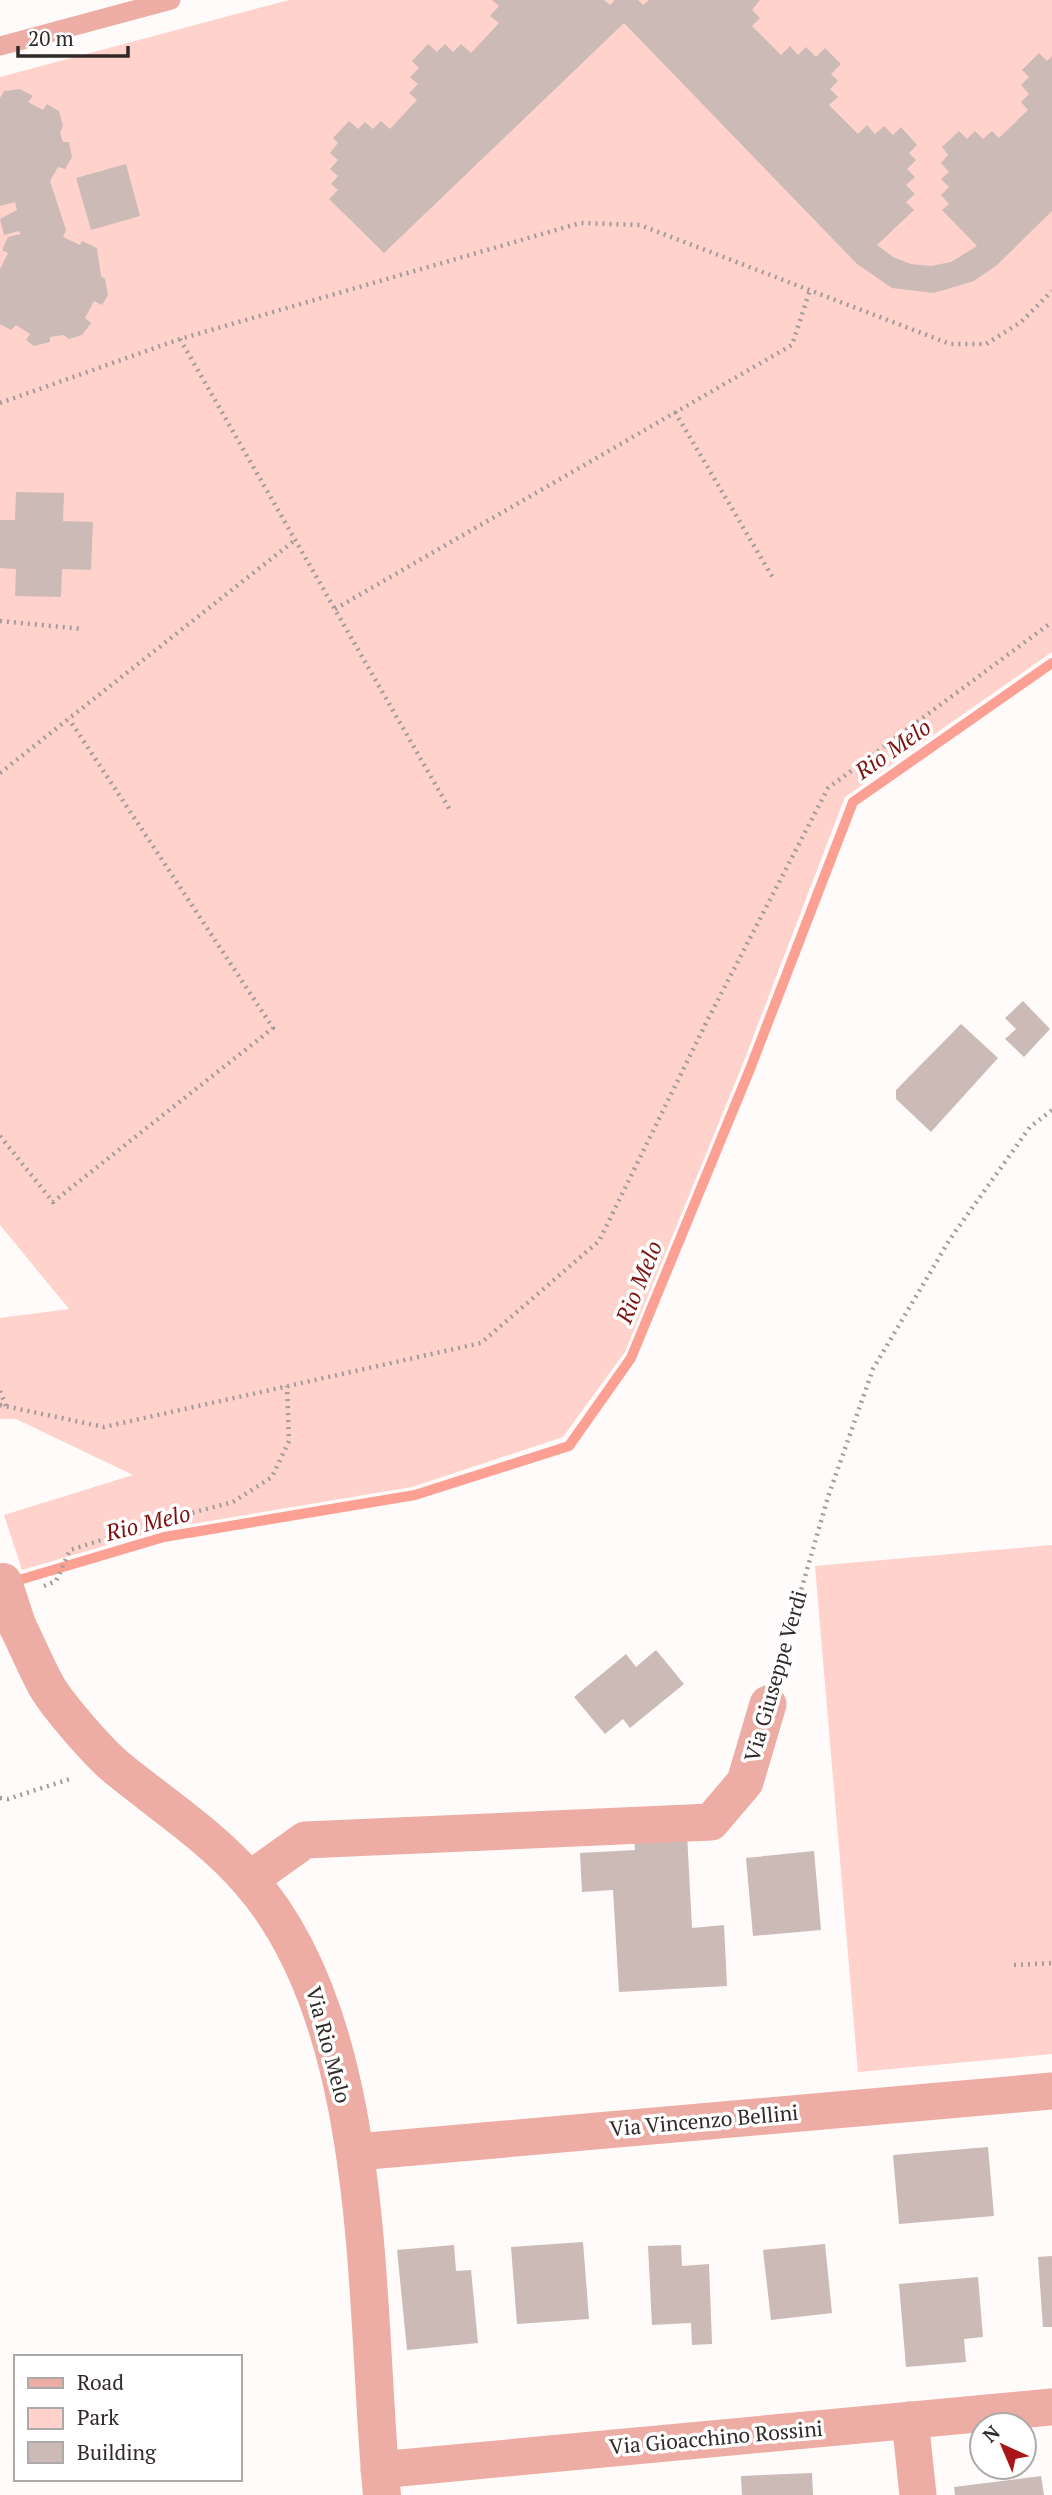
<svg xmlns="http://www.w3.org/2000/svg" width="1052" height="2495" font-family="'PT Serif',serif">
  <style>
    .green { fill: #ffd2cc }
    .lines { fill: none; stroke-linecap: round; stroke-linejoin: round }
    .stream { stroke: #fca094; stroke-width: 10 }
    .building { fill: #ccbab7 }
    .path { stroke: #a19c9b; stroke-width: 4.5; stroke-dasharray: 2 5; stroke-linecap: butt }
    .service { stroke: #edada4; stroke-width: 19 }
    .minor { stroke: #edada4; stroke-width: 37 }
    .tertiary { stroke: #edada4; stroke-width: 38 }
    .tertiary-bridge { stroke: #edada4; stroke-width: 38 }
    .labels { text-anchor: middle; stroke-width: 7; stroke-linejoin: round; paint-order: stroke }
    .street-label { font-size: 21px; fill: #302928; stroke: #fff }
    .water-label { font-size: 23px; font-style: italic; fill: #7e1211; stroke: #fff }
  </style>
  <rect width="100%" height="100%" fill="#fefbfa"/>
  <g class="green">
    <path d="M289 0H1052V652L845 797 742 1066 625 1352 563 1437 412 1487 162 1529 22 1570 4 1515 133 1475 16 1419H0V1318L69 1309 0 1225V77Z"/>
    <path d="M1052 1545V2054L858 2072 815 1566Z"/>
  </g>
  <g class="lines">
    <path class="stream" d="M9 1583 164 1537 415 1495 569 1446 631 1358 750 1069 853 802 1052 663"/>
  </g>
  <g class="building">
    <path d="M492 0H604L610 5 615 0H638L643 5 649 0H760L752 10 760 18 752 26 781 55 790 46 798 55 806 47 816 57 825 48 841 64 831 74 838 81 830 89 838 97 829 105 858 134 867 125 875 134 884 126 893 135 901 127 917 145 909 153 916 160 907 169 915 177 906 185 915 194 906 202 914 210 877 245 893 257 911 264 931 266 951 262 977 246 942 210 949 204 941 195 949 187 941 179 949 172 941 163 948 155 942 147 959 131 967 139 975 131 983 139 992 131 999 138 1028 110 1021 102 1029 94 1021 85 1029 77 1022 70 1039 53 1047 61 1052 56V211L997 265 974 281 934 293 892 288 857 264 624 23 384 253 329 199 338 190 331 184 338 176 330 169 338 160 330 153 338 143 333 138 349 121 358 129 365 122 373 129 381 121 390 129 417 100 409 93 418 84 410 77 419 68 412 61 428 44 437 52 445 44 453 52 461 44 471 53 499 23 490 16 499 6Z"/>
    <path d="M20 89 33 96 28 102 43 110 47 104 59 111 63 126 60 133 63 142H69L72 157 65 169 58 167 50 181 66 230 63 237 80 245 82 241 97 248 101 276 105 279 108 295 102 305 94 301 85 318 91 323 82 335 69 339 64 335 50 337V342L34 346 26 340 30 334 16 325 11 330 0 324V269L8 253 2 250 8 237 21 234 19 231 4 235 0 219 17 210 15 202 0 206V98L4 91Z"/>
    <path d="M126 164 140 216 91 230 76 178Z"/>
    <path d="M16 492 64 493 63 521 93 522 91 570 62 569 61 597 15 596 16 569 0 568V520H15Z"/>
    <path d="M1023 1001 1050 1029 1024 1057 1005 1039 1016 1029 1005 1018Z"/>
    <path d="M961 1024 998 1058 931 1132 896 1099V1090Z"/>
    <path d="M656 1650 684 1684 630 1728 623 1719 605 1734 574 1697 626 1654 636 1667Z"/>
    <path d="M687 1834 692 1928 724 1925 727 1986 619 1992 613 1890 582 1892 580 1853 635 1850 634 1837Z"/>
    <path d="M814 1851 821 1930 753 1936 746 1858Z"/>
    <path d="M988 2147 994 2216 899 2224 893 2155Z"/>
    <path d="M583 2242 589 2319 517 2324 511 2247Z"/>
    <path d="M825 2244 832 2313 771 2320 763 2250Z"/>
    <path d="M454 2245 456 2271 471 2270 478 2343 407 2350 397 2250Z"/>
    <path d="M681 2245 682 2266 709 2264 712 2344 692 2345 691 2323 652 2325 648 2246Z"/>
    <path d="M1052 2256V2327H1043L1038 2257Z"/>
    <path d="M978 2277 983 2337 964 2339 966 2362 906 2367 899 2284Z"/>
    <path d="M812 2473 813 2495H742L741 2476Z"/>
    <path d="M1041 2476 1044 2495H955L954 2487Z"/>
  </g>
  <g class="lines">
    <g class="path">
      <path d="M180 339 450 810"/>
      <path d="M0 403 180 339 580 223 640 225 950 344H986L1021 322 1052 291"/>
      <path d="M675 412 773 578"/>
      <path d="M335 609 792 345 810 290"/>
      <path d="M0 621 83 629"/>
      <path d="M0 773 295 540"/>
      <path d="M0 1136 53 1202 273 1028 69 719"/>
      <path d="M0 1391 6 1406"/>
      <path d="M0 1405 104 1427 481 1343 599 1241 708 1019 828 788 1052 622"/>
      <path d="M44 1586 56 1581 70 1550 161 1521 233 1502 272 1477 289 1441 287 1386"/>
      <path d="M778 1670 828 1497 873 1369 950 1239 1030 1127 1052 1110"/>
      <path d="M0 1798 8 1799 73 1778"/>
      <path d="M1014 1965 1052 1963"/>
    </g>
    <path class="service" d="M0 46 171 0"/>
    <g class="minor">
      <path d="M249 1880 305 1840 711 1822 745 1782 768 1704"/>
      <path d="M357 2152 1052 2091"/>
      <path d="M910 2420 918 2495"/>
      <path d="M379 2470 1052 2407"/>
    </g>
    <path class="tertiary" d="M17 1625C27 1645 36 1667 47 1687 59 1707 98 1752 116 1767 161 1804 211 1836 249 1880 379 2027 364 2308 382 2495"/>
    <path class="tertiary-bridge" d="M3 1582 17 1625"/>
  </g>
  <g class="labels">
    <g class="street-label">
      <text transform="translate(776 1676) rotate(-74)" y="7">Via Giuseppe Verdi</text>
      <text transform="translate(328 2045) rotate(75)" y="7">Via Rio Melo</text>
      <text transform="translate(704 2121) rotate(-5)" y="7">Via Vincenzo Bellini</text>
      <text transform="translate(716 2438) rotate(-5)" y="7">Via Gioacchino Rossini</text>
    </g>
    <g class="water-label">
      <text transform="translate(893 749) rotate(-35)" y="8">Rio Melo</text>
      <text transform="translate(639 1282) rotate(-68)" y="8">Rio Melo</text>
      <text transform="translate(148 1523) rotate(-14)" y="8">Rio Melo</text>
    </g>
  </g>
  <rect x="14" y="2355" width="228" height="126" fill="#ffffff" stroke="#aca9a9" stroke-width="2"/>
  <rect x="28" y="2378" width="35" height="10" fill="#edada4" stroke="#aca9a9" stroke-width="2"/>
  <text x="77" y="2390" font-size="21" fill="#302928">Road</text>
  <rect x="28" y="2408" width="35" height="21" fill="#ffd2cc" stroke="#aca9a9" stroke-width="2"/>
  <text x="77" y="2425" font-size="21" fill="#302928">Park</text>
  <rect x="28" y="2442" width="35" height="21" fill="#ccbab7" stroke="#aca9a9" stroke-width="2"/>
  <text x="77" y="2460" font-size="21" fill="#302928">Building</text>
  <g transform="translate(1003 2446) rotate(316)"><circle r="33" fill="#ffffff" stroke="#aca9a9" stroke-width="2"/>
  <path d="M0-5L12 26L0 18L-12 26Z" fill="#a91617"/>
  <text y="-10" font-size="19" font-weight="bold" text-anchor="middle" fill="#302928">N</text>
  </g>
  <path d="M18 46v10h110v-10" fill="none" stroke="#302928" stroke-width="3.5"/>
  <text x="28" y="46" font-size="21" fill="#302928" stroke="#ffffff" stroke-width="5" paint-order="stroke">20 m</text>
</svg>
